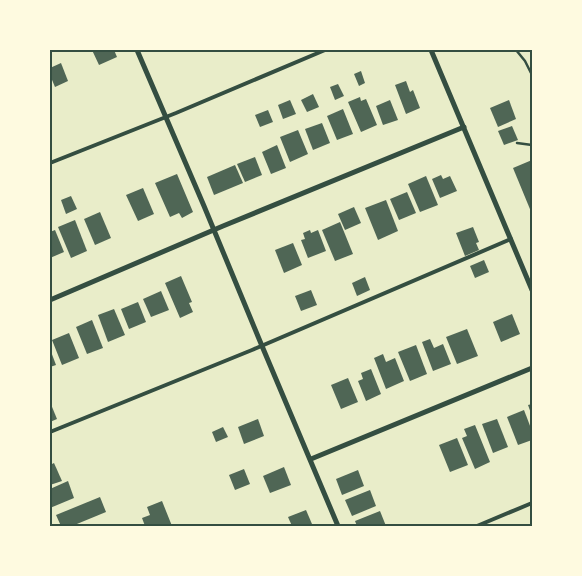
<svg xmlns="http://www.w3.org/2000/svg" width="582" height="576" font-family="Helvetica,sans-serif">
  <style>
    .building { fill: #4f6655 }
    .lines { fill: none; stroke-linecap: round; stroke-linejoin: round }
    .path { stroke: #344e41; stroke-width: 2.5 }
    .service { stroke: #344e41; stroke-width: 4 }
    .minor { stroke: #344e41; stroke-width: 5 }
    .neatline { fill: none; stroke: #344e41; stroke-width: 2 }
  </style>
  <rect width="100%" height="100%" fill="#e9edc9"/>
  <g class="building">
    <path d="M92 50H114L117 57 99 65Z"/>
    <path d="M61 63 68 81 55 87 50 75V68Z"/>
    <path d="M361 71 365 83 359 86 354 74Z"/>
    <path d="M406 81 410 92 413 90 420 108 406 114 395 85Z"/>
    <path d="M338 84 344 96 335 100 330 87Z"/>
    <path d="M313 94 319 107 307 112 301 100Z"/>
    <path d="M360 97 361 101 366 99 377 125 361 132 348 102Z"/>
    <path d="M290 100 296 114 283 119 278 105Z"/>
    <path d="M390 100 398 120 383 125 376 106Z"/>
    <path d="M509 100 516 119 498 127 490 108Z"/>
    <path d="M343 109 353 134 337 140 327 116Z"/>
    <path d="M268 110 273 122 260 127 255 115Z"/>
    <path d="M322 123 330 143 313 150 305 129Z"/>
    <path d="M512 126 518 140 504 145 498 131Z"/>
    <path d="M298 130 308 154 290 162 280 137Z"/>
    <path d="M277 145 286 168 271 174 262 152Z"/>
    <path d="M255 157 262 175 245 182 237 164Z"/>
    <path d="M532 160V214L513 168Z"/>
    <path d="M235 165 243 183 214 195 207 177Z"/>
    <path d="M177 174 193 212 182 218 179 213 170 217 155 183Z"/>
    <path d="M441 175 443 179 450 176 457 191 440 198 432 179Z"/>
    <path d="M426 176 438 205 420 212 408 184Z"/>
    <path d="M143 188 154 214 138 221 126 195Z"/>
    <path d="M407 192 416 213 399 220 390 199Z"/>
    <path d="M71 196 77 209 66 214 61 200Z"/>
    <path d="M386 200 398 231 378 240 365 208Z"/>
    <path d="M354 207 361 223 345 230 338 214Z"/>
    <path d="M100 212 111 238 95 245 84 219Z"/>
    <path d="M75 220 87 251 71 258 58 227Z"/>
    <path d="M340 222 353 254 335 261 322 230Z"/>
    <path d="M473 227 479 242 476 243 479 250 465 256 456 233Z"/>
    <path d="M55 230 64 252 50 258V232Z"/>
    <path d="M310 230 311 233 318 230 326 251 308 258 301 240 305 239 303 233Z"/>
    <path d="M293 243 302 265 284 273 275 250Z"/>
    <path d="M484 260 489 272 475 278 470 266Z"/>
    <path d="M181 276 192 302 189 303 193 312 180 318 165 283Z"/>
    <path d="M365 277 370 290 357 296 352 283Z"/>
    <path d="M311 290 317 305 301 311 295 296Z"/>
    <path d="M161 291 169 310 151 317 143 299Z"/>
    <path d="M138 302 146 322 129 329 121 309Z"/>
    <path d="M114 309 125 335 108 342 98 315Z"/>
    <path d="M512 314 520 334 501 342 493 322Z"/>
    <path d="M92 320 103 348 87 354 76 327Z"/>
    <path d="M467 329 478 356 457 364 446 337Z"/>
    <path d="M69 333 79 358 62 365 52 340Z"/>
    <path d="M430 339 434 348 443 344 451 364 433 371 422 342Z"/>
    <path d="M416 345 427 374 410 381 398 352Z"/>
    <path d="M50 349 56 365 50 367Z"/>
    <path d="M383 354 386 362 395 358 404 381 386 389 374 358Z"/>
    <path d="M371 369 381 394 366 401 358 381 363 379 361 373Z"/>
    <path d="M348 378 358 402 341 409 331 385Z"/>
    <path d="M50 402 57 419 50 422Z"/>
    <path d="M532 404V416L528 405Z"/>
    <path d="M524 410 532 431V440L518 445 507 417Z"/>
    <path d="M258 419 264 436 244 444 238 427Z"/>
    <path d="M497 419 508 447 493 453 482 424Z"/>
    <path d="M475 425 490 462 475 469 462 438 467 436 464 429Z"/>
    <path d="M223 427 228 437 216 442 212 432Z"/>
    <path d="M457 438 468 465 450 472 439 445Z"/>
    <path d="M54 463 62 481 50 485V465Z"/>
    <path d="M284 467 291 485 270 493 263 476Z"/>
    <path d="M244 469 250 484 235 490 229 475Z"/>
    <path d="M358 470 364 486 342 495 336 479Z"/>
    <path d="M68 481 74 498 50 508V489Z"/>
    <path d="M370 490 376 506 352 516 345 500Z"/>
    <path d="M100 497 106 512 72 526H61L56 515Z"/>
    <path d="M162 501 172 526H145L142 518 150 515 147 507Z"/>
    <path d="M306 510 312 524 307 526H292L288 517Z"/>
    <path d="M380 511 386 526H357L355 521Z"/>
  </g>
  <g class="lines">
    <g class="path">
      <path d="M516 50 525 61 532 75"/>
      <path d="M517 143 532 145"/>
    </g>
    <g class="service">
      <path d="M50 163 176 113 325 50"/>
      <path d="M50 432 252 350 511 239"/>
      <path d="M477 526 532 503"/>
    </g>
    <g class="minor">
      <path d="M137 50 204 206 262 346 338 526"/>
      <path d="M431 50 532 290"/>
      <path d="M50 300 223 226 464 127"/>
      <path d="M311 459 532 368"/>
    </g>
  </g>
  <rect width="582" height="576" fill="none" stroke="#fefae0" stroke-width="102"/>
  <rect x="51" y="51" width="480" height="474" class="neatline"/>
</svg>
